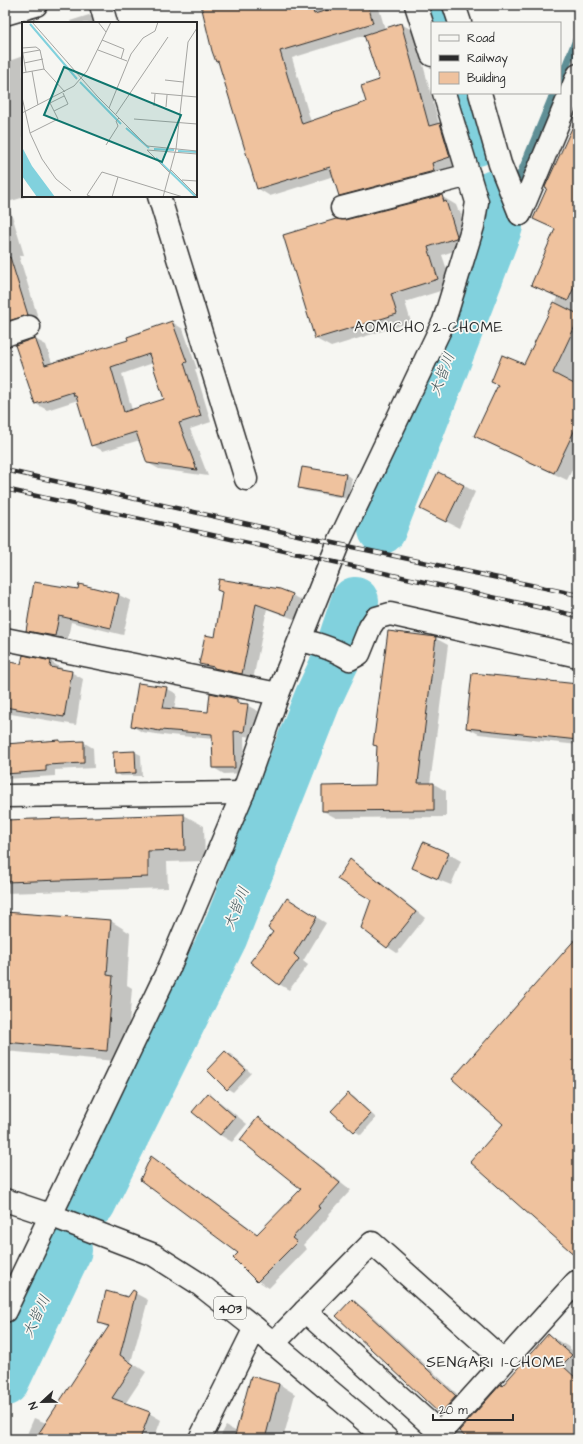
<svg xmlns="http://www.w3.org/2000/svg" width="583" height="1444" font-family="'Architects Daughter','Klee One',sans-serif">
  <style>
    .shadow { fill: #0003; fill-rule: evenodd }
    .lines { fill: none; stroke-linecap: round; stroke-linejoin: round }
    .stream { stroke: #5f8f96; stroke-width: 8 }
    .river { stroke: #81d1dd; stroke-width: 48 }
    .building { fill: #efc29e; stroke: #2b2b2b; fill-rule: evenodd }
    .street-casing { stroke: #2b2b2b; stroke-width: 25 }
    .secondary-casing { stroke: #2b2b2b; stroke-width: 25 }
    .highway-casing { stroke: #2b2b2b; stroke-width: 25 }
    .street { stroke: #f6f6f2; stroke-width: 22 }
    .secondary { stroke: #f6f6f2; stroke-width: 22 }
    .highway { stroke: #f6f6f2; stroke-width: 22 }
    .rail-casing { stroke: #2b2b2b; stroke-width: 4.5 }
    .rail { stroke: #f6f6f2; stroke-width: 3; stroke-dasharray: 9; stroke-linecap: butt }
    .labels { text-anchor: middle; stroke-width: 3.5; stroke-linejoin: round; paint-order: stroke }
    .shield { fill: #f6f6f2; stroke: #686867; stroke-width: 1 }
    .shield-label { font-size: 13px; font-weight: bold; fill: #2b2b2b }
    .neighbourhood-label { font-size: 15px; letter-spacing: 1px; fill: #2b2b2b; stroke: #f6f6f2 }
    .water-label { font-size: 15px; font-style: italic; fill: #405458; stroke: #f6f6f2 }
    .inset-river { fill: none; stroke: #81d1dd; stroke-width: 2 }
    .inset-road { fill: none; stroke: #a5a5a2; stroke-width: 1 }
    .view { fill: #0f766e; fill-opacity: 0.15; stroke: #0f766e; stroke-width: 2 }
    .inset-edge { fill: none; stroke: #2b2b2b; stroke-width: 2 }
  </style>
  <rect width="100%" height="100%" fill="#f6f6f2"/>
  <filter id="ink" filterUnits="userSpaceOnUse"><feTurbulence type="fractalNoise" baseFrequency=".025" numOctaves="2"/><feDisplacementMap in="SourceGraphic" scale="8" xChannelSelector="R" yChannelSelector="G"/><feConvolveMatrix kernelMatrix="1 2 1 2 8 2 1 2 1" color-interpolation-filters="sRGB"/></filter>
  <g filter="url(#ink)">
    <g class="shadow">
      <path d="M202 5H378L385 29 401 24 414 31 439 124 452 131 462 164 444 170 446 178 352 202 340 195 334 176 270 196 257 188 219 63 217 61ZM366 35 380 81 367 102 311 122 292 58Z"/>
      <path d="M89 15 101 23H71L70 21Z"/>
      <path d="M23 56V196H28L8 202 24 255 19 256 39 321 20 327 8 319 5 320V59L9 61Z"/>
      <path d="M578 186V458L567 480 488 443 475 435 524 366 558 298 532 285 556 230 534 218Z"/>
      <path d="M441 196 456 205 458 210 460 211 471 245 442 255 453 287 405 302 411 322 331 347 316 339 345 221Z"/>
      <path d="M172 322 183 329 197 369H195L211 422 190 429 208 476 159 469 148 463 140 440 103 451 92 445 78 400 47 410 36 404 35 339 46 345 52 363 130 341ZM153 363 165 399 132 410 122 374Z"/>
      <path d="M303 468 346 475 352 478 348 499 305 491 299 488Z"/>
      <path d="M463 485 475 492 459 528 433 515Z"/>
      <path d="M78 590 119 595 131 601 123 635 71 622 67 643 40 637 28 630Z"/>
      <path d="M223 592 292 595 304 601 297 620 267 609 253 680 211 670 200 663 216 638Z"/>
      <path d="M435 638 448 645 430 784H434L446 791V817L336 818 323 811 376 786 378 747 374 745Z"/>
      <path d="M23 656 51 662 63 669V670L71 672 83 679 76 725 5 713V662L22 665Z"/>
      <path d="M578 686V745L479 734 467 728Z"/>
      <path d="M166 688 177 694 174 710 209 713 211 694 237 700 258 711 254 737 244 736 245 773 224 774 214 768 213 739 170 735V736L142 732 132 726Z"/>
      <path d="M60 741 64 743 83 742 93 748 94 768 55 770V776L5 779V745Z"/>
      <path d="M135 752 141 755 142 776H121L115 773Z"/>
      <path d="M184 815 204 826 205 861 167 862 168 888 5 893V821Z"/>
      <path d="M424 844 449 854 461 861 451 885 426 875 414 868Z"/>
      <path d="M350 860 360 866 425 918 397 953 388 947 362 927 372 900Z"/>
      <path d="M296 905 326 923 303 961 308 965 289 990 279 984Z"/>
      <path d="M5 913 111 921 130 933 127 985 132 988 126 1062 5 1051Z"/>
      <path d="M226 1052 232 1055 251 1073 233 1092 228 1089Z"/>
      <path d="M348 1094 354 1097 376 1118 361 1135 355 1131 333 1111Z"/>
      <path d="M208 1095 220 1102 247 1124 232 1142 220 1135Z"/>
      <path d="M258 1119 269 1125 351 1190 329 1214 330 1215 303 1245 307 1249 269 1288 258 1281 240 1253 152 1157 163 1164 258 1234 303 1189Z"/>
      <path d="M133 1292 148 1300 131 1362 146 1372 125 1404 149 1413 161 1420 154 1439 119 1426 112 1439H25L34 1418 46 1423 109 1328 99 1323 129 1298Z"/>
      <path d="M352 1301 364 1308 468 1404 453 1420 441 1413 338 1316Z"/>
      <path d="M548 1335 567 1346 578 1355V1439H451L501 1386 503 1387Z"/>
      <path d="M279 1384 295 1394 283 1439H219L226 1426 237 1432Z"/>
    </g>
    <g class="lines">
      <g class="stream">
        <path d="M560 80 578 36"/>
        <path d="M514 190 554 93"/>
        <path d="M499 226 510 201"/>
      </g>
      <g class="river">
        <path d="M432 5 438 23"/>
        <path d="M461 93 477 142"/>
        <path d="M382 530 499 226 494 194"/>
        <path d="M92 1203 224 936 318 698 335 662 355 601"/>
        <path d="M5 1382 68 1250"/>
      </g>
    </g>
    <g class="building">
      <path d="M201 5H311L314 14 346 5H368L373 23 280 51 302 124 366 102 361 86 379 80 364 35 401 23 429 126 440 123 450 157 432 163 434 171 339 196 330 167 257 189 218 61 216 62 212 51Z"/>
      <path d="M578 115V278L568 301 531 285 555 229 533 219 547 188 545 187Z"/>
      <path d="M442 195 444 202 446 201 457 236 456 238 428 247 438 279 391 294 397 314 315 339 283 235 336 219 345 220Z"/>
      <path d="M10 257 28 315 8 321 5 311V258Z"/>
      <path d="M554 302 578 314V320L553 373 578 386V423L554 473 474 436 498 385 491 382 502 355 524 364Z"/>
      <path d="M172 321 187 362 184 363 201 416 179 423 197 470 147 463 136 432 91 446 76 396H74L73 392 35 404 15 345 35 338 45 365 128 340 127 337ZM149 354 164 399 124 412 111 367Z"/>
      <path d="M302 467 346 474 342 496 298 488Z"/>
      <path d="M438 472 464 485 446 522 420 509Z"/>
      <path d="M219 579 280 589 293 594 286 615 256 604 242 674 214 668V667L199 664 205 635 215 637 222 592 217 590Z"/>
      <path d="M34 582 78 589 79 584 119 594 111 628 59 616 55 636 26 631Z"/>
      <path d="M388 631 436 637 418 783H434V810L322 811V786L375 785 377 746 373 745Z"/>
      <path d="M23 655 51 661 50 667 72 671 64 717 5 707V661L21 664Z"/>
      <path d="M472 673 578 684V740L466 728Z"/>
      <path d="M138 683 167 687 163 708 208 712 210 693 237 699V703L248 704 244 732 234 731 235 768H213L212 734 160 730V731L131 726Z"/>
      <path d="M60 740V742L84 741V763L46 765V771L5 774V744Z"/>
      <path d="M135 751 136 773 114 774 113 752Z"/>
      <path d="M184 814 185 850 148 851V877L5 882V820Z"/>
      <path d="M423 842 449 853 438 879 412 868Z"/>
      <path d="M350 859 416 912 387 948 361 928 371 900 337 879Z"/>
      <path d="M287 898 317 917 294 954 299 959 279 985 250 962 273 932 268 928Z"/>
      <path d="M5 912 111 920 107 975 113 976 107 1051 5 1042Z"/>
      <path d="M578 936V1258L470 1162 503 1124 452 1079Z"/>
      <path d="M225 1051 246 1070 227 1090 207 1070Z"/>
      <path d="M208 1093 235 1117 220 1135 192 1112Z"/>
      <path d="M348 1093 371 1114 354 1132 331 1111Z"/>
      <path d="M258 1117 340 1183 318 1207 320 1208 292 1238 297 1242 257 1282 233 1258 238 1253 140 1180 151 1156 257 1234 301 1189 240 1140Z"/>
      <path d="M133 1290 136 1292 120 1355 134 1365 112 1398 150 1412 140 1439H35L109 1326 98 1323 106 1291 128 1297Z"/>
      <path d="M352 1299 456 1396 440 1414 336 1316Z"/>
      <path d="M548 1334 572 1355 562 1365 578 1380V1439H468L459 1431 501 1384 502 1386Z"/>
      <path d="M251 1376 279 1384 265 1439H234Z"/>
    </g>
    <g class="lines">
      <g class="street-casing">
        <g id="street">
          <path d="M101 5 106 23"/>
          <path d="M416 5 432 55"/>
          <path d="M454 5 460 23"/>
          <path d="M480 93 500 164 520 214"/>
          <path d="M159 196 246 479"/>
          <path d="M342 208 469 175"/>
          <path d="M520 214 578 75"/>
          <path d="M5 335 29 327"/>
          <path d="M5 639 278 694"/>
          <path d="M301 640C318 644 335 649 350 659L359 654 370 627 376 618 390 614 578 656"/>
          <path d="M5 796 243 793"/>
          <path d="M5 1311 169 968 243 793 278 694 338 544 444 321 473 226 477 202 444 93"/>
          <path d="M305 1311 440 1433 576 1282 578 1283"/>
          <path d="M273 1344 305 1311 372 1243 504 1361"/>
          <path d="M200 1439 255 1328"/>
        </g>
      </g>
      <g class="secondary-casing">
        <path id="secondary" d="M5 14 36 5"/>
      </g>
      <g class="highway-casing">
        <path id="highway" d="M5 1200 50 1215 154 1255 198 1283 255 1328 387 1439"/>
      </g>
      <use href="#street" class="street"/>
      <use href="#secondary" class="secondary"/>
      <use href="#highway" class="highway"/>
      <g class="rail-casing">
        <g id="rail">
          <path d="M5 470 338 544 578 595"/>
          <path d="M5 489 578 616"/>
        </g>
      </g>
      <use href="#rail" class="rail"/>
    </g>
  </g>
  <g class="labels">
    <rect class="shield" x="214" y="1297" width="32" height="22" rx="3"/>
    <g class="shield-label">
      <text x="230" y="1313">403</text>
    </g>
    <g class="neighbourhood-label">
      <text x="429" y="332">AOMICHO 2-CHOME</text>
      <text x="496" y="1367">SENGARI 1-CHOME</text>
    </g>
    <g class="water-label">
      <text transform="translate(442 374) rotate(-69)" y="5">大皆川</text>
      <text transform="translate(236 908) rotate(-68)" y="5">大皆川</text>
      <text transform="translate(36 1316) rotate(-65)" y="5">大皆川</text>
    </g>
  </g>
  <g transform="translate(22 22)">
    <rect width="175" height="175" fill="#f6f6f2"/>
    <path d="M0 125 10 144 33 175H15L0 154Z" fill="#81d1dd"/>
    <path class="inset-river" d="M8 2 55 57M58 60 99 102M104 106 127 126M132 127 152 128M156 129 175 130M134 136 174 175"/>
    <path class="inset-road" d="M10 0 75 74 125 124 175 129M76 0 84 10M80 18 102 27 99 37M0 26 14 25 18 28 22 47 43 70M0 26 4 50M76 28 105 39M1 31 18 28M2 41 21 37M10 49 16 83M0 51 22 47M143 58 161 60M129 71 175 75M0 75 8 111 20 137 34 157 49 169M132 84 133 72M144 85 145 73M87 86 109 32 121 16 133 9 136 0M32 89 46 82 41 71M0 91 52 64 65 49 89 0M94 92 146 15M112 97 175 102M8 111 36 97 28 81 42 74M84 123 96 104 94 99 97 96M125 128 175 132M125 128 147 150M149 148 175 174M160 158 175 159M70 175 65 173 80 150 161 175M90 175 96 155M141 175 154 127 166 20 175 6"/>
    <path class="view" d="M42 45 159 93 140 140 22 93Z"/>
    <rect width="175" height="175" class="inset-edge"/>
  </g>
  <rect width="583" height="1444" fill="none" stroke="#f6f6f2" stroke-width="20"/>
  <rect x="10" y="10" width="563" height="1424" fill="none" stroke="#2b2b2b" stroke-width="1.5" filter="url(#ink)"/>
  <rect x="431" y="22" width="130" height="72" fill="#f6f6f2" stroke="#a5a5a2"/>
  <rect x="439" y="35" width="20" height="6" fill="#f6f6f2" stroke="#a5a5a2"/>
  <text x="467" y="42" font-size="12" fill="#2b2b2b">Road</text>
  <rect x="439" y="55" width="20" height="6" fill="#2b2b2b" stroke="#a5a5a2"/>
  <text x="467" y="62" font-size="12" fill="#2b2b2b">Railway</text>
  <rect x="439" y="72" width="20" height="12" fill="#efc29e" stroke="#a5a5a2"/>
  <text x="467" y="82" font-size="12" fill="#2b2b2b">Building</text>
  <g transform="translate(42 1402) rotate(248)" stroke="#f6f6f2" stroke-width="3" paint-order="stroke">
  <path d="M0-3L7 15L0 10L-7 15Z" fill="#2b2b2b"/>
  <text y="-6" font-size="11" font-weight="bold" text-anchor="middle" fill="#2b2b2b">N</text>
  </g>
  <path d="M433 1414v6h80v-6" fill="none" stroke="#2b2b2b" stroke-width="2"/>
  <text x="439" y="1414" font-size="12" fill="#2b2b2b" stroke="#f6f6f2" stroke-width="3" paint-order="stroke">20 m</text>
</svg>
